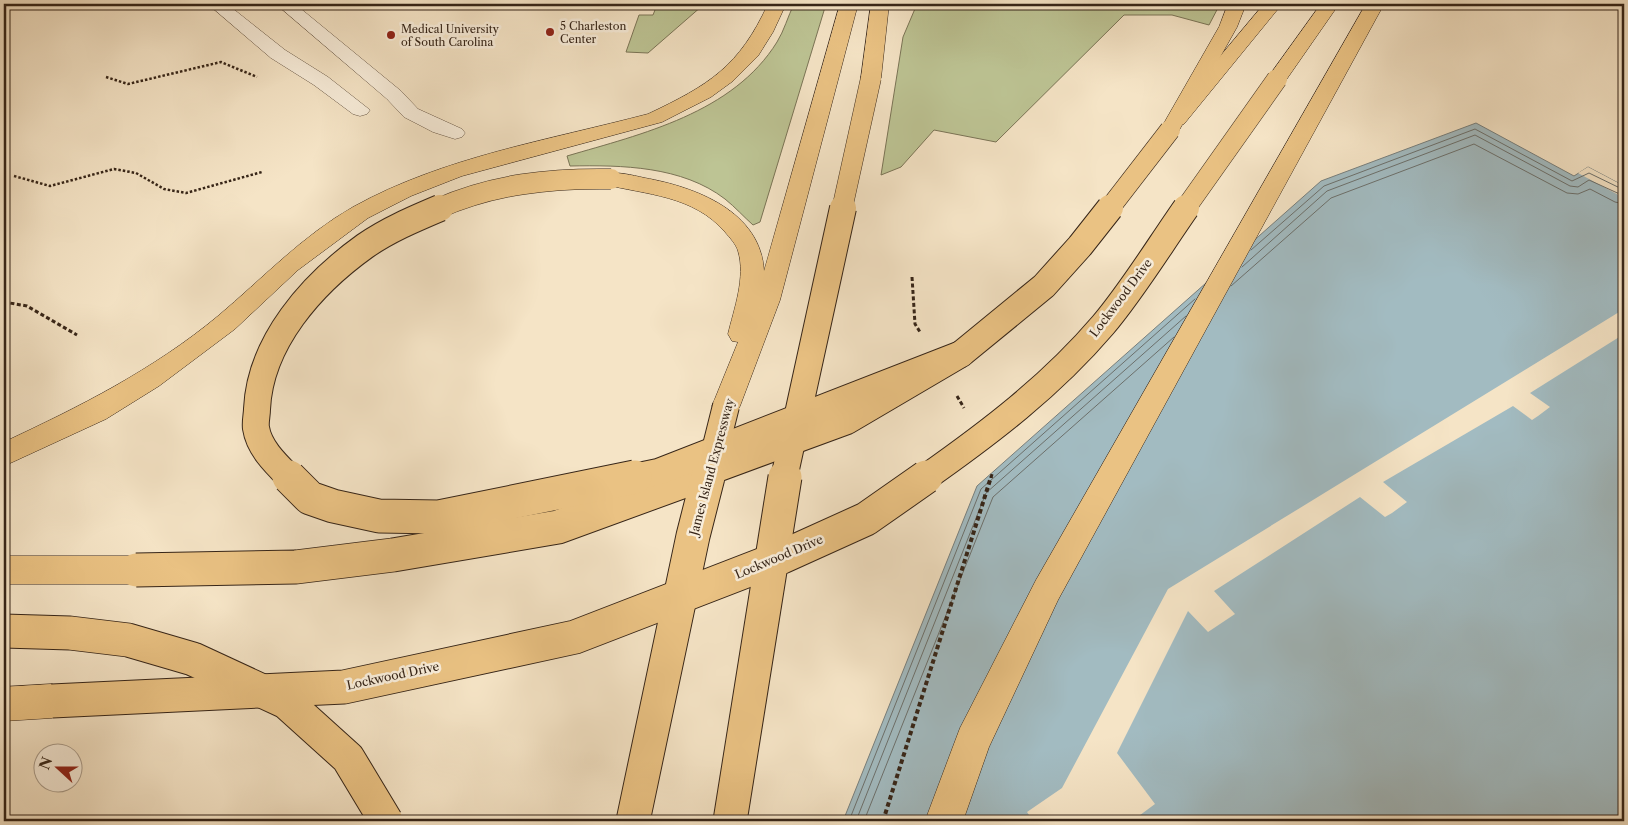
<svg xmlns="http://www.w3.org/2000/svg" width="1628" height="825" font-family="'Libre Caslon Text',serif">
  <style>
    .green { fill: #bdc494; stroke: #7a7456 }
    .water { fill: #a2bbc1; stroke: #777f7d }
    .pier { fill: #f5e4c6 }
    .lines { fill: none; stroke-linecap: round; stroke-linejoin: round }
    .shore { stroke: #6c706c; stroke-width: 1 }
    .minor-casing { stroke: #654; stroke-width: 1 }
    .major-casing { stroke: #362518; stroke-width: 1 }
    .highway-casing { stroke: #362518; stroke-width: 1 }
    .path-far2 { stroke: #362518; stroke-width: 2.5; stroke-dasharray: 2.5 2; stroke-linecap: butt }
    .path-far1 { stroke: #362518; stroke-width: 3; stroke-dasharray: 4 2.5; stroke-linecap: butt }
    .path { stroke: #362518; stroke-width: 4; stroke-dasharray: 4.5 3; stroke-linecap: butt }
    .minor { fill: #f8edda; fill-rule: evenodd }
    .major { fill: #eac283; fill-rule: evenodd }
    .highway { fill: #eac283; fill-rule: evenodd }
    .major-bridge-far2-casing { stroke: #362518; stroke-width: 21; stroke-linecap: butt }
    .major-bridge-far1-casing { stroke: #362518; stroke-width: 28; stroke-linecap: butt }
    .major-bridge-casing { stroke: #362518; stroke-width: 35; stroke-linecap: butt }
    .highway-bridge-far2-casing { stroke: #362518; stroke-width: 21; stroke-linecap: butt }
    .highway-bridge-far1-casing { stroke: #362518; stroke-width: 28; stroke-linecap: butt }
    .highway-bridge-casing { stroke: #362518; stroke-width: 35; stroke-linecap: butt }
    .major-bridge-far2 { stroke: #eac283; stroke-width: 20 }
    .major-bridge-far1 { stroke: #eac283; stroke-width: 26 }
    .major-bridge { stroke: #eac283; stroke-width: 33 }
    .highway-bridge-far2 { stroke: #eac283; stroke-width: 20 }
    .highway-bridge-far1 { stroke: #eac283; stroke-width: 26 }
    .highway-bridge { stroke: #eac283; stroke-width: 33 }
    .poi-dot { fill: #8f2418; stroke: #f8edda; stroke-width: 2 }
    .labels { text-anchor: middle; stroke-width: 5; stroke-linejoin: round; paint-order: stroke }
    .far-poi-label { font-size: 11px; fill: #362518; stroke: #f8edda; text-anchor: start }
    .street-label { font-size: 12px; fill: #362518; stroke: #f8edda }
  </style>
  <rect width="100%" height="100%" fill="#f5e4c6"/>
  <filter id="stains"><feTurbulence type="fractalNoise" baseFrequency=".004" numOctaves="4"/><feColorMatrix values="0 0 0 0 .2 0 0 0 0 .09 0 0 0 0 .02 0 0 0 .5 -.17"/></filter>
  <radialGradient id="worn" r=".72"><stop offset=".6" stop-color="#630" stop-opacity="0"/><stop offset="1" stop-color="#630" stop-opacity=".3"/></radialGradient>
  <g class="green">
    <path d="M794 4H826L760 222 753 225C744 217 735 207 725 199 682 166 622 165 570 166L567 156C642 134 733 113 777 42 784 31 788 16 794 4Z"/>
    <path d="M917 4H1220L1209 25 1172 15H1124L996 142 934 130 901 167 881 175 903 37Z"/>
    <path d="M657 5 702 6 648 53 626 52 639 15H653Z"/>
  </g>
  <path class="water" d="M1476 123 1574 176 1588 167 1624 186V821H843L977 486 1321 181Z"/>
  <g class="pier">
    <path d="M1588 167 1624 186V198L1578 173Z"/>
    <path d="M1624 309V334L1530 393 1550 407 1538 416 1532 420 1513 406 1383 482 1407 502 1392 513 1385 517 1360 497 1214 591 1235 614 1208 632 1188 611 1117 753 1155 804 1132 821H1033L1027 812 1062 788 1168 589Z"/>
  </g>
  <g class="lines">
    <g class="shore">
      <path d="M1251 250 1324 186 1475 129 1572 181 1589 173 1624 190"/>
      <path d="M1242 267 1327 191 1475 135 1570 186 1578 187 1589 180 1624 196"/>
      <path d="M1231 286 1331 198 1474 144 1567 193 1578 194 1590 189 1615 202 1624 204"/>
      <path d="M849 821 981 489 1195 299"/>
      <path d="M856 821 986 493 1186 316"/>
      <path d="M864 821 993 497 1174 337"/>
    </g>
    <g class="minor-casing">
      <g id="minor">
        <path d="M208 4H227L285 50 328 77 370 110 367 114 360 116 353 114 314 85 271 58Z"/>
        <path d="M276 4H295L401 91 418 109 462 129 465 133 462 137 455 139 433 132 404 117 387 99Z"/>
      </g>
    </g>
    <g class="major-casing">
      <g id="major">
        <path d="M768 4H786L773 32 758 56 733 81 711 97 662 122 462 176 411 196 368 218 298 270 235 329 159 386 106 419 4 466V442C79 407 153 370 218 316 262 279 302 236 353 207 443 157 549 140 648 114 709 85 739 67 768 4Z"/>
        <path d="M1264 4H1282L1184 124 1177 126 1170 124 1167 120 1170 116Z"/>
        <path d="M1321 4H1339L1284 83H1270L1267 79Z"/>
        <path d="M4 556H136L147 560 152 570 147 580 136 584H4Z"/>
        <path d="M52 684 64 689 69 701 64 713 52 718 4 721V687Z"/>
      </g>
    </g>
    <g class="highway-casing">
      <g id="highway">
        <path d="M840 4H858L780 300 740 406 736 413 726 417 716 413 712 406 738 342 732 341 728 334C734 309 746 277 738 251 736 244 730 238 725 232 693 195 647 195 603 184L600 179 603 174C617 171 631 175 645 178 695 187 761 211 764 271Z"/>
        <path d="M871 4H889L881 78 878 82H864L861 78Z"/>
        <path d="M1228 4H1246L1237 27 1177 134 1170 136 1163 134 1160 130 1219 27Z"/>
        <path d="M1366 4H1384L1058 600 989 747 963 821H925L960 728 1036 580Z"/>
      </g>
    </g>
    <g class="path-far2">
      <path d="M106 77 128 84 221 62 257 77"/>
      <path d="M14 176 50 186 114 169 136 173 164 189 186 193 262 172"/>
    </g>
    <g class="path-far1">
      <path d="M912 277 915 324 920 332"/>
      <path d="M4 302 27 306 77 335"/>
      <path d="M957 396 964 408"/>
      <path d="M991 478 992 474"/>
    </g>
    <path class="path" d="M883 821 991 477"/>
    <use href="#minor" class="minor"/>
    <use href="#major" class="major"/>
    <use href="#highway" class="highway"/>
    <g class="major-bridge-far2-casing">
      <g id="major-bridge-far2">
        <path d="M1109 209 1170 130"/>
        <path d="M1185 209 1277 79"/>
      </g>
    </g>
    <g class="major-bridge-far1-casing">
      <g id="major-bridge-far1">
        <path d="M692 478 847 421 961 354 1044 286 1080 246 1110 208"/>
        <path d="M925 478C989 433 1051 386 1103 325 1132 291 1160 245 1186 208"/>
      </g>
    </g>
    <g class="major-bridge-casing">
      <g id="major-bridge">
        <path d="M136 570 296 567 393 555 558 527 695 477"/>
        <path d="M52 701 344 687 575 637 782 557 866 519 926 477"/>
      </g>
    </g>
    <g class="highway-bridge-far2-casing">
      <g id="highway-bridge-far2">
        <path d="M437 209C493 184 551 178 611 179"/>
        <path d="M842 209 871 78"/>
      </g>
    </g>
    <g class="highway-bridge-far1-casing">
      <g id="highway-bridge-far1">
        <path d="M290 478C276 464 259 448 256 428 255 422 257 415 257 409 260 342 312 284 365 246 388 230 414 219 440 208"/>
        <path d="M629 478 658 472 961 354"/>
        <path d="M708 478 726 406"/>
        <path d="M784 478 843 208"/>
      </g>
    </g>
    <g class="highway-bridge-casing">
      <g id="highway-bridge">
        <path d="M289 477 310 498 333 506 379 516 439 517 635 477"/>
        <path d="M4 631 70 633 128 640 193 659 286 702 348 758 386 821"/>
        <path d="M633 821 693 536 708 477"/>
        <path d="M730 821 785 477"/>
      </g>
    </g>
    <use href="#major-bridge-far2" class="major-bridge-far2"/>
    <use href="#major-bridge-far1" class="major-bridge-far1"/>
    <use href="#major-bridge" class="major-bridge"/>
    <use href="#highway-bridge-far2" class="highway-bridge-far2"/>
    <use href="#highway-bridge-far1" class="highway-bridge-far1"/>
    <use href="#highway-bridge" class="highway-bridge"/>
  </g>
  <g class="poi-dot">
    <circle cx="550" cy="32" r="5"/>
    <circle cx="391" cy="35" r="5"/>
  </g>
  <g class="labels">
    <g class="far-poi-label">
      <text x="560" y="30">5 Charleston<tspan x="560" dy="13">Center</tspan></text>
      <text x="401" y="33">Medical University<tspan x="401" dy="13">of South Carolina</tspan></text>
    </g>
    <g class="street-label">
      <text transform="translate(1121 298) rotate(-53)" y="4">Lockwood Drive</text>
      <text transform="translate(712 467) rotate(-75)" y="4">James Island Expressway</text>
      <text transform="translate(779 557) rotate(-23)" y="4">Lockwood Drive</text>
      <text transform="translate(393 676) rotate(-12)" y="4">Lockwood Drive</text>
    </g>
  </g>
  <rect width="1628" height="825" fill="none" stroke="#f5e4c6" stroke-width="20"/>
  <rect x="5" y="5" width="1618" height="815" fill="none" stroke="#362518" stroke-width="2.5"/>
  <rect x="10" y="10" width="1608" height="805" fill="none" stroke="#362518"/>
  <g transform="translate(58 768) rotate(291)"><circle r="24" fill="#f8edda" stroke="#aa9d8c"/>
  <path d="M0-4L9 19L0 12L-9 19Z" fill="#8f2418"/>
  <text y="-8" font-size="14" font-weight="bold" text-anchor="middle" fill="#362518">N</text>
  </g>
  <rect width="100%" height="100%" filter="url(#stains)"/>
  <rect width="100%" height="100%" fill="url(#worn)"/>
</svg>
